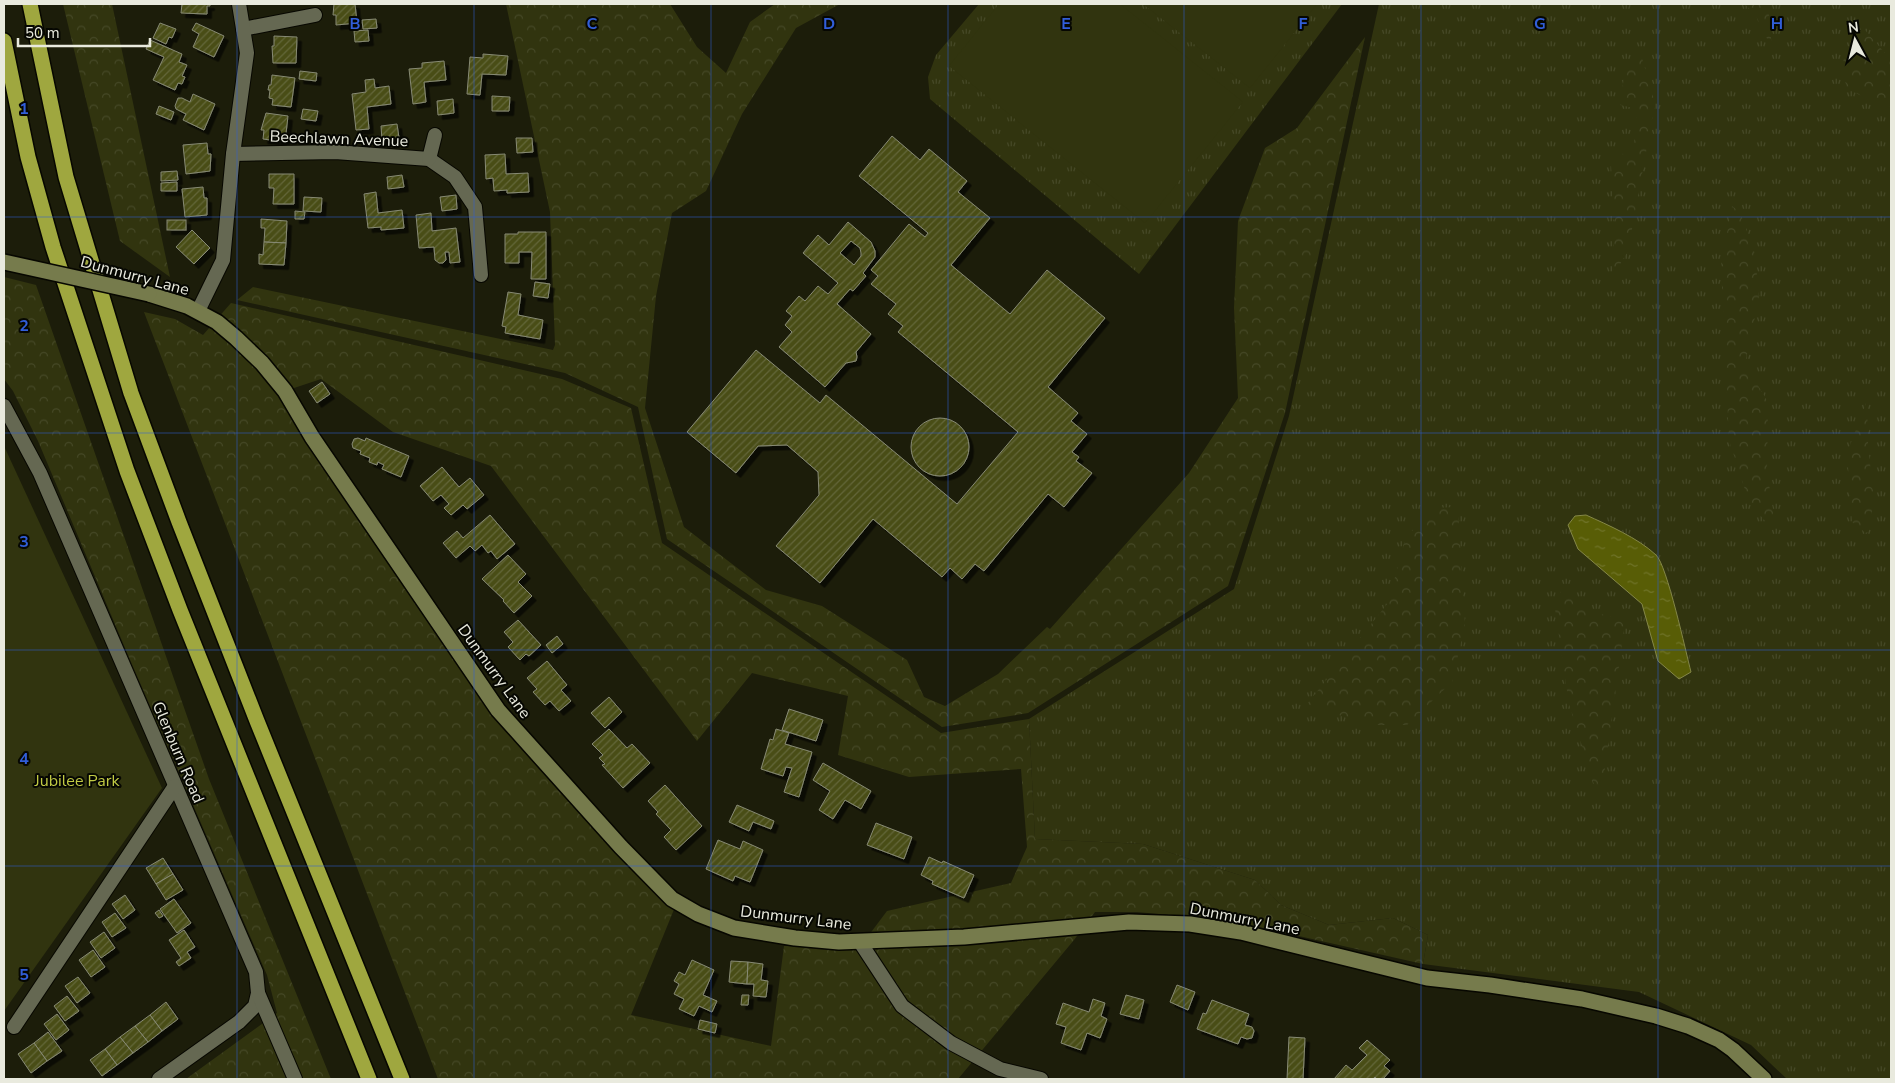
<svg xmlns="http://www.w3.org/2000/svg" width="1895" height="1083" font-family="'Nunito Sans',sans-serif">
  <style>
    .grass { fill: url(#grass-tufts) }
    .forest { fill: url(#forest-crowns); fill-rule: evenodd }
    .park { fill: #31340f }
    .water { fill: url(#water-ripples); stroke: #848747 }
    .building { fill: url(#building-hatch); stroke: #878a74; fill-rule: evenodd; filter: url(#shadow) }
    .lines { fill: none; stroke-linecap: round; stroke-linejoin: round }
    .street-casing { stroke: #070700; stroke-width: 16 }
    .secondary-casing { stroke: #070700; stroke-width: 18 }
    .highway-casing { stroke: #070700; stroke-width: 18 }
    .street { stroke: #656852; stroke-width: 14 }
    .secondary { stroke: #767b4c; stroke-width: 15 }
    .highway { stroke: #9fa73f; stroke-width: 15 }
    .secondary-bridge-casing { stroke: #070700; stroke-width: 18; stroke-linecap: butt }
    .secondary-bridge { stroke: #767b4c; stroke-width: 15 }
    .grid { fill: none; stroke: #315ed9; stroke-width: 1; stroke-opacity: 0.55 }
    .labels { text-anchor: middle; stroke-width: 4; stroke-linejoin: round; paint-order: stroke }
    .street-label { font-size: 16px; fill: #e9eade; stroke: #060702 }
    .park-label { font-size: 16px; fill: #c1ca44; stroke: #060702 }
    .grid-label { font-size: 16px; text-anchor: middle; font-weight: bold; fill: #315ed9; stroke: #060702; stroke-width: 4; stroke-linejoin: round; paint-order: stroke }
  </style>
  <defs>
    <pattern id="grass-tufts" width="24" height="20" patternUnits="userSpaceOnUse" patternTransform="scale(1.25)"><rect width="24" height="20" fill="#31340f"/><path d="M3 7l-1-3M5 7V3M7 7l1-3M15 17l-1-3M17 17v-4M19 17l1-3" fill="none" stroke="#454826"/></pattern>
    <pattern id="forest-crowns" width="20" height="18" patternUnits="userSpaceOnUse" patternTransform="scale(1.25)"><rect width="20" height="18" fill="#31340f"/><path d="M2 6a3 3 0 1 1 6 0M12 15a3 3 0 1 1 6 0" fill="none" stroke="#454826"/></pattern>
    <pattern id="water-ripples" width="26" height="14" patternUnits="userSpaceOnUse" patternTransform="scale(1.25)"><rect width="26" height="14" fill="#585d06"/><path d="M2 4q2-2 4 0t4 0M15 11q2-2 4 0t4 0" fill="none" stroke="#70742a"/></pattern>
    <pattern id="building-hatch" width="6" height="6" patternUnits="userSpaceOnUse" patternTransform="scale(1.25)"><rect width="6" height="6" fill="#494d18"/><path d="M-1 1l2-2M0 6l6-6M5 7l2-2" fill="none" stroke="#636739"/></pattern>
    <filter id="shadow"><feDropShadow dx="4.5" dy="4.5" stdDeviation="0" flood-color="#0009"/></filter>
  </defs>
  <rect width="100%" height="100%" fill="#1c1d0a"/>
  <g class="grass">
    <path d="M979 4H1342L1139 274 930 99 928 77 936 55Z"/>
    <path d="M1379 4H1891V1079H1787L1751 1045 1639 992 1423 964 1428 935 1393 918 1329 925 1281 905 1255 880 1143 844 1035 839 1029 719 1234 589 1289 416Z"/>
  </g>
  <g class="forest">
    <path d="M63 4H112L170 277 120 241Z"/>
    <path d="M506 4H670L697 47 726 73 750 22 775 4H840L796 28 742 114 706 191 672 213 656 296 645 408 684 527 766 590 822 606 907 660 924 697 945 706 998 674 1047 627 1050 629 1189 473 1238 398 1234 308 1238 221 1265 148 1297 128 1365 37 1285 413 1228 586 1028 713 942 727 667 539 638 407 565 373 237 300 253 287 553 350 555 345 550 212Z"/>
    <path d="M1745 4H1762L1769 15 1772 49 1756 16Z"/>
    <path d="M1858 22 1891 60V106L1883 108 1847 88 1841 67Z"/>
    <path d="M1642 58 1655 103 1628 251 1613 276 1614 219 1611 165 1634 143 1638 109 1620 105 1626 63Z"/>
    <path d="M1732 206 1740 212 1755 254 1759 298 1745 364 1768 402 1767 471 1775 524 1766 522 1749 502 1729 440 1721 265Z"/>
    <path d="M4 277 36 285 209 779 331 1079H186L277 1013 267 975 128 655 38 441 13 391 4 379Z"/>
    <path d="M231 303 562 379 631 408 662 543 941 733 1029 719 1035 839 1143 844 1255 880 1281 905 1329 925 1393 918 1428 935 1423 964 1245 924 1191 917 1137 912H1095L1074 940 958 1079H438L144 312 175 319 203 335ZM321 379 393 432 491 466 697 741 752 673 848 696 838 755 909 777 1021 769 1027 847 1011 883 887 911 860 947 784 946 771 1046 631 1015 677 902 498 710 285 391Z"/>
    <path d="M1867 401 1868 444 1874 502 1867 534 1852 522 1847 453Z"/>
    <path d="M1458 507 1465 625 1452 682 1407 725H1368L1307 704 1388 603 1405 540 1430 508Z"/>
    <path d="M1562 588 1576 604 1609 617 1627 608 1600 804 1569 704 1555 609Z"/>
  </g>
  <g class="park">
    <path d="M999 4H1120L1243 102 1145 223 949 66Z"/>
    <path d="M1143 4H1317L1250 88Z"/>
    <path d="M4 446 162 788 4 1011Z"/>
  </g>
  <path class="water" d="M1586 515C1608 525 1638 538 1656 555 1667 565 1686 653 1691 672L1679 679 1658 661 1642 604 1578 549 1568 525 1575 516Z"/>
  <g class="building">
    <path d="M182 4H210V6H207V14L181 13Z"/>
    <path d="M334 4H355L357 23 336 25V15H333Z"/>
    <path d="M376 19 377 28 363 29 362 20Z"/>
    <path d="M160 23 176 29 172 38 169 37 166 44 153 38Z"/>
    <path d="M196 23 224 36 214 57 193 47 199 34 192 30Z"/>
    <path d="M368 30 369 41 355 42 354 31Z"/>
    <path d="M274 36 297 37 296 63H273L272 46H274Z"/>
    <path d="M150 40 182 54 179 62 187 65 182 76 185 77 182 84 178 83 175 90 153 80 164 57 146 49Z"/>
    <path d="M483 54 508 56 506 75 482 74 480 95 467 94 470 57 483 58Z"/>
    <path d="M444 61 446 80 424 82 426 102 413 104 409 69 422 68V63Z"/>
    <path d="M300 71 317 73 316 81 299 79Z"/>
    <path d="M272 75 295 78 291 107 272 105 273 99 269 98 270 90H268L269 85H271Z"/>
    <path d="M374 79 375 88 389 86 391 104 367 107 369 129 356 130 352 94 366 92 365 80Z"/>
    <path d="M193 94 215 104 204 130 183 120 186 114 176 109 175 106 178 98H182L190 102Z"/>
    <path d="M492 96 510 97 509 111H492Z"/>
    <path d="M453 99 454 113 438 115 437 101Z"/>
    <path d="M159 106 174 112 171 120 156 114Z"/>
    <path d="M303 109 318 111 316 121 301 119Z"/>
    <path d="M266 113 288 116 285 142 263 139 264 130H261Z"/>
    <path d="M397 124 399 138 382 140 381 126Z"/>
    <path d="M892 136 920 160 929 149 967 181 958 192 990 218 951 265 1010 314 1047 270 1105 318 1048 387 1078 413 1071 421 1087 434 1072 452 1079 457 1076 461 1092 473 1064 507 1048 494 984 571 975 564 962 579 950 568 942 577 873 519 820 583 776 546 819 495 818 472 787 445 758 446 736 473 687 432 756 350 820 403 826 395 957 504 1018 432 898 332 903 326 888 314 896 304 871 284 878 276 871 270 909 224 925 237 928 233 859 176Z"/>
    <path d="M516 138H532L533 152 517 153Z"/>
    <path d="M207 143 208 154H211L210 171 186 174 183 145Z"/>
    <path d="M505 154 506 174 528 173 529 192 507 193V190L494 191 493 178 486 179 485 155Z"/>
    <path d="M177 171 178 180 161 181V172Z"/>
    <path d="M269 174H294V204H273L274 188H269Z"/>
    <path d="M402 175 404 187 388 189 387 177Z"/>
    <path d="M177 182V191H161V183Z"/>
    <path d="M203 187 204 198H207V215L185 217 182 189Z"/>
    <path d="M376 192 378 213 402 210 404 228 381 230V227L368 228 364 194Z"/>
    <path d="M456 195 457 209 442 211 440 197Z"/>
    <path d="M304 197 322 198 321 212 303 211Z"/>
    <path d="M295 211 305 212 304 219H295Z"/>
    <path d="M431 213 432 231 456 228 460 262 450 263 449 252H445L446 260 443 263H439L435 260 434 247 419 248 416 215Z"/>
    <path d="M261 219 287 221 286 243 264 242 265 228H261Z"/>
    <rect x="167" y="220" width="19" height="10"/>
    <path d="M848 222 871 242 875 251V257L863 273 866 276 853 291 850 289 837 304 871 334 856 352 857 357 856 361 846 363 825 387 779 347 792 332 785 325 792 316 786 311 799 296 805 301 818 286 828 294 838 283 803 253 818 235 829 245ZM851 241 860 248 861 253V256L854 265 840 253Z"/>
    <path d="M192 230 210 248 194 264 176 247Z"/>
    <path d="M518 232H546V279H531L532 252H519V263H505V234H518Z"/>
    <path d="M264 242 286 243 284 265 259 264V254L263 255Z"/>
    <path d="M535 282 550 284 548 298 533 296Z"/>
    <path d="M508 292 521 294 518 315 543 320 540 339 505 333 506 327 502 326Z"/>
    <path d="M322 382 330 394 317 403 309 391Z"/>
    <circle cx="940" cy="447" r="29"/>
    <path d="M358 438 365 441 366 438 409 456 401 477 382 469 384 465 378 462 377 465 369 462 370 458 360 454 361 451 353 448 352 444 354 439Z"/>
    <path d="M442 467 459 487 470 478 484 495 467 509 463 505 451 515 444 508 449 504 441 495 433 501 420 486Z"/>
    <path d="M490 515 515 544 497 559 491 551 488 553 482 545 475 551 470 546 456 558 443 543 457 531 463 538Z"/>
    <path d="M508 555 526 574 518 582 532 596 514 613 503 601 504 600 482 579Z"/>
    <path d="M518 620 541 645 529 656 526 654 520 660 508 647 513 642 504 632Z"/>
    <path d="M557 636 563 644 552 653 546 645Z"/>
    <path d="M547 661 567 685 561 690 571 701 559 711 550 701 545 705 533 692 537 689 527 678Z"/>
    <path d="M609 697 622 712 605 728 591 713Z"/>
    <path d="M789 709 823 720 816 741 782 730Z"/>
    <path d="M609 729 627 748 632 744 650 763 623 788 602 765 605 764 599 758 603 755 592 744Z"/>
    <path d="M776 729 789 733 785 744 812 752 799 797 784 792 792 768 786 767 783 776 761 769 770 739 773 740Z"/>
    <path d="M823 763 871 791 861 809 845 800 833 819 819 810 830 791 813 780Z"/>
    <path d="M665 785 702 826 676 850 664 837 671 830 656 814 658 812 648 801Z"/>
    <path d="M737 805 774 821 771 829 753 822 749 831 729 822Z"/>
    <path d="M876 823 912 837 904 859 867 845Z"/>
    <path d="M718 840 740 849 743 841 763 850 750 882 735 876 733 881 706 869Z"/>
    <path d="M929 857 942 863 943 861 974 875 964 898 932 884 933 881 921 875Z"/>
    <path d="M163 858 173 874 156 884 146 868Z"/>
    <path d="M173 874 183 890 166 900 156 884Z"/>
    <path d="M125 895 135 910 123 919 112 904Z"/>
    <path d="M174 899 191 923 177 933 160 909Z"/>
    <path d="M159 910 163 916 159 918 155 913Z"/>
    <path d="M115 913 126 928 112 937 102 922Z"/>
    <path d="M184 930 195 947 187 952 191 958 179 966 176 962 181 958 169 940Z"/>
    <path d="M104 932 115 948 101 958 90 942Z"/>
    <path d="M93 950 105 967 91 977 79 960Z"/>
    <path d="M692 960 714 970 703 995 717 1001 712 1012 699 1006 694 1016 679 1009 684 999 674 994 679 984 674 981 679 972 685 975Z"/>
    <path d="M731 961 748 962 747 984 729 982Z"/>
    <path d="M748 962 763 964 761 980 768 981 766 997 753 996 754 984H747Z"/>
    <path d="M78 977 90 993 77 1003 65 986Z"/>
    <path d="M1177 985 1195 992 1188 1010 1170 1002Z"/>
    <path d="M742 995H749L748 1005H741Z"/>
    <path d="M1126 995 1144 1000 1139 1019 1120 1014Z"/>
    <path d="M67 996 79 1011 65 1021 54 1006Z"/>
    <path d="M1093 999 1105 1003 1101 1016 1107 1019 1100 1038 1087 1033 1081 1050 1061 1043 1066 1027 1056 1024 1063 1003 1089 1012Z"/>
    <path d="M1212 1000 1249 1014 1245 1025 1252 1027 1254 1031 1252 1038 1247 1039 1241 1037 1238 1044 1197 1029 1203 1013 1206 1014Z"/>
    <path d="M166 1002 178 1019 162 1031 150 1015Z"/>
    <path d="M57 1014 69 1030 56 1040 44 1024Z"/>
    <path d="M150 1015 162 1031 148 1042 135 1026Z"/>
    <path d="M700 1020 717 1024 715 1033 698 1029Z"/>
    <path d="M135 1026 148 1042 133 1053 120 1037Z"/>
    <path d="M48 1032 62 1051 47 1061 34 1043Z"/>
    <path d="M120 1037 133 1053 117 1065 105 1049Z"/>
    <path d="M1289 1037 1305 1038 1303 1079H1287Z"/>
    <path d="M1367 1040 1390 1060 1384 1066 1390 1071 1383 1079H1377L1375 1077 1373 1079H1334L1346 1065 1352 1070 1367 1055 1359 1048Z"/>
    <path d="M34 1043 47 1061 31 1073 18 1054Z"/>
    <path d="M105 1049 117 1065 102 1076 90 1060Z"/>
  </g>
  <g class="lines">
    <g class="street-casing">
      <g id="street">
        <path d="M243 29 315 15"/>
        <path d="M233 154 335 152 429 159 455 177 475 207 481 275"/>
        <path d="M429 159 435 135"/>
        <path d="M198 311 223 260 233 154 247 53 239 4"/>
        <path d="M4 406 40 473 256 972 258 993 255 1006 239 1022 159 1079"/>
        <path d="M860 942 902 1006 951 1043 1000 1069 1041 1079"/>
        <path d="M258 993 295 1079"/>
        <path d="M14 1027 175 786"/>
      </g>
    </g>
    <g class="secondary-casing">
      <path id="secondary" d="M149 294 187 306 217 322 236 338 262 363 285 391 312 437 498 710 621 847 672 899 698 914 734 928 795 938 839 942 964 937 1129 922 1190 924 1241 932 1427 978 1490 985 1582 999 1656 1016 1688 1026 1719 1040 1733 1050 1764 1079"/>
    </g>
    <g class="highway-casing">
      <g id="highway">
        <path d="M30 4 66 177 131 393 179 522 257 721 402 1079"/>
        <path d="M4 41 28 157 53 247 127 471 180 610 369 1079"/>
      </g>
    </g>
    <use href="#street" class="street"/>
    <use href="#secondary" class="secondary"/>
    <use href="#highway" class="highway"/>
    <g class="secondary-bridge-casing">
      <path id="secondary-bridge" d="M4 262 149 294"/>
    </g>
    <use href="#secondary-bridge" class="secondary-bridge"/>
  </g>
  <path class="grid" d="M237 4V1079M474 4V1079M711 4V1079M948 4V1079M1184 4V1079M1421 4V1079M1658 4V1079M4 217H1891M4 433H1891M4 650H1891M4 866H1891"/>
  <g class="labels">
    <g class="street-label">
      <text transform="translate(339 138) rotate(2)" y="6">Beechlawn Avenue</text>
      <text transform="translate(135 275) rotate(15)" y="6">Dunmurry Lane</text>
      <text transform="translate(495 671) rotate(54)" y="6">Dunmurry Lane</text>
      <text transform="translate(179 752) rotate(67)" y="6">Glenburn Road</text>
      <text transform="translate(796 917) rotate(7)" y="6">Dunmurry Lane</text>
      <text transform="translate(1245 918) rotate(11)" y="6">Dunmurry Lane</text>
    </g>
    <g class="park-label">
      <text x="77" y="786">Jubilee Park</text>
    </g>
  </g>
  <g class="grid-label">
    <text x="355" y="29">B</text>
    <text x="592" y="29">C</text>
    <text x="829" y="29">D</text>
    <text x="1066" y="29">E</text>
    <text x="1303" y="29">F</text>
    <text x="1540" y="29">G</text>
    <text x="1777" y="29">H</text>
    <text x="24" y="114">1</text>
    <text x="24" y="331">2</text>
    <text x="24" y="547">3</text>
    <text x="24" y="764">4</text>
    <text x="24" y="980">5</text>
  </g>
  <rect width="1895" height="1083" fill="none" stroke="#e9eade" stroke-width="10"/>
  <g transform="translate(1855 40) rotate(353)" stroke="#060702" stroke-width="4" paint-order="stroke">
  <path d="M0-4L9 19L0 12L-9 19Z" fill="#e9eade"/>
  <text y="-8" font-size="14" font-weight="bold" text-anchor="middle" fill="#e9eade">N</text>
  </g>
  <path d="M18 38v8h132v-8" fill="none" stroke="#e9eade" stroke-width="2.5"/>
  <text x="25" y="38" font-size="15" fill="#e9eade" stroke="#060702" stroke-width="4" paint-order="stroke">50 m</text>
</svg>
